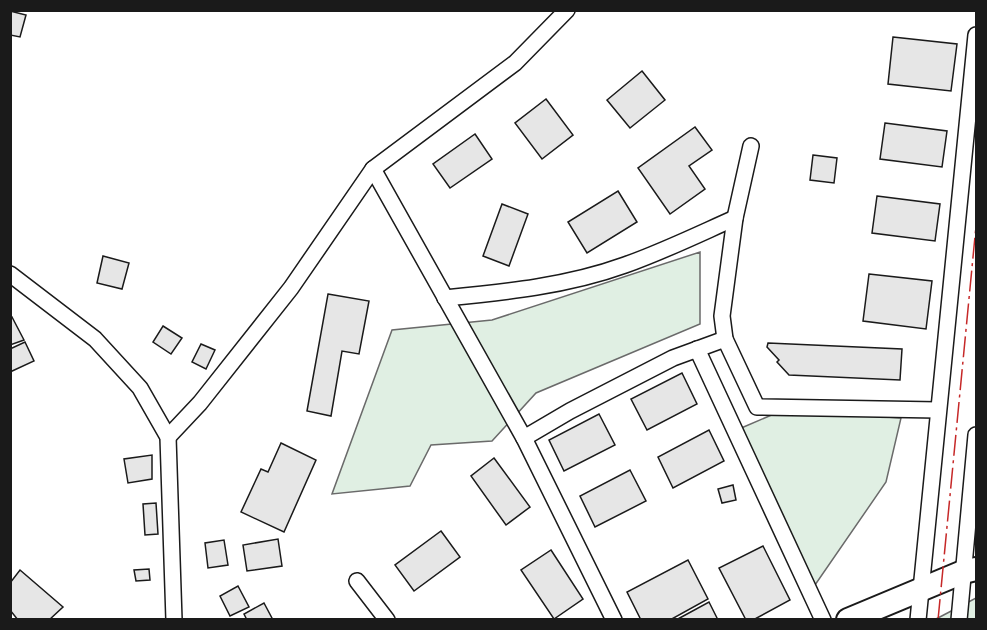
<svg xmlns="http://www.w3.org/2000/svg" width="987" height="630" font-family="Ubuntu,sans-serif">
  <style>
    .green { fill: #e0efe3; stroke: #6a6a6a; stroke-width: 1.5 }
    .building { fill: #e6e6e6; stroke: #1a1a1a; stroke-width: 1.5 }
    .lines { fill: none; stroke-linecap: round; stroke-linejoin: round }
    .street-casing { stroke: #1a1a1a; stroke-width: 18 }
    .secondary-casing { stroke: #1a1a1a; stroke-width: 26 }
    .street { stroke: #fff; stroke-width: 15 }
    .secondary { stroke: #fff; stroke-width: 22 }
    .power { stroke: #c62828; stroke-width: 1.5; stroke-dasharray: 21 4.5 3 4.5; stroke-linecap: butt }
  </style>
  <rect width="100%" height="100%" fill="#fff"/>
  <g class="green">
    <path d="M700 252V324L536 393 492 441 431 445 410 486 332 494 392 330 492 320Z"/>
    <path d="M783 410 901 418 886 482 815 585 739 429Z"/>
    <path d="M976 598V619H936Z"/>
  </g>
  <g class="building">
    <path d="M10 11 26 15 20 37 10 35Z"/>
    <path d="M893 37 957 44 951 91 888 84Z"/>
    <path d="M642 71 665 100 630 128 607 100Z"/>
    <path d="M546 99 573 135 542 159 515 123Z"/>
    <path d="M885 123 947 131 942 167 880 159Z"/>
    <path d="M695 127 712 150 689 166 705 189 670 214 638 168Z"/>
    <path d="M475 134 492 159 450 188 433 164Z"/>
    <path d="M813 155 837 158 834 183 810 180Z"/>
    <path d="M618 191 637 222 587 253 568 222Z"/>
    <path d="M877 196 940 204 935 241 872 233Z"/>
    <path d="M502 204 528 214 509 266 483 256Z"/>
    <path d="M103 256 129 263 122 289 97 283Z"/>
    <path d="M869 274 932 281 926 329 863 321Z"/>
    <path d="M328 294 369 301 359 354 342 351 331 416 307 411Z"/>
    <path d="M12 317 24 340 10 345V318Z"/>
    <path d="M163 326 182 338 171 354 153 342Z"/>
    <path d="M25 342 34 361 10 372V349Z"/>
    <path d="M768 343 902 349 900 380 789 375 777 362 779 360 767 347Z"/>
    <path d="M201 344 215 350 206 369 192 362Z"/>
    <path d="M682 373 697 404 647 430 631 399Z"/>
    <path d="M599 414 615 445 564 471 549 440Z"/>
    <path d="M709 430 724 461 673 488 658 457Z"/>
    <path d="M281 443 316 460 284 532 241 512 261 469 268 472Z"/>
    <path d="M152 455V479L128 483 124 459Z"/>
    <path d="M494 458 530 507 506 525 471 476Z"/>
    <path d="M630 470 646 501 595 527 580 496Z"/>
    <path d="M733 485 736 500 722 503 718 489Z"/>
    <path d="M156 503 158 534 145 535 143 504Z"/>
    <path d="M441 531 460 557 414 591 395 565Z"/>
    <path d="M278 539 282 566 247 571 243 545Z"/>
    <path d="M224 540 228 565 208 568 205 543Z"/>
    <path d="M763 546 790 600 753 620H746L719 568Z"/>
    <path d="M551 550 583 599 554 619 521 570Z"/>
    <path d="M688 560 708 599 670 620H641L627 592Z"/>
    <path d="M149 569 150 580 136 581 134 570Z"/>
    <path d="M20 570 63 607 49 620H18L10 610V583Z"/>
    <path d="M238 586 249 607 230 616 220 596Z"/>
    <path d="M709 602 718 620H676Z"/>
    <path d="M264 603 273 620H247L244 614Z"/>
  </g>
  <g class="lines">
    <g class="street-casing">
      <g id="street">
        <path d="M751 146 735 218 722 316 725 339 757 407 938 410"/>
        <path d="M373 169 524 438"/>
        <path d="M10 274 95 339 140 388 168 437 174 620"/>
        <path d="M445 298C506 292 567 286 625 265 662 252 699 234 735 218"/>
        <path d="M697 349 823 620"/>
        <path d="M168 437 200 403 291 288 373 169 515 63 567 10"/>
        <path d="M357 581 387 620"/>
        <path d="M614 620 524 438 570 411 673 358 725 339"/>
        <path d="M918 620 976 35"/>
        <path d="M959 620 976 435"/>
      </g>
    </g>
    <g class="secondary-casing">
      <path id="secondary" d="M848 620 963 572 976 569"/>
    </g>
    <use href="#street" class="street"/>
    <use href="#secondary" class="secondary"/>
    <path class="power" d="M938 620 976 226"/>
  </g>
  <rect width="987" height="630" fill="none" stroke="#1a1a1a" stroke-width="24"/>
</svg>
